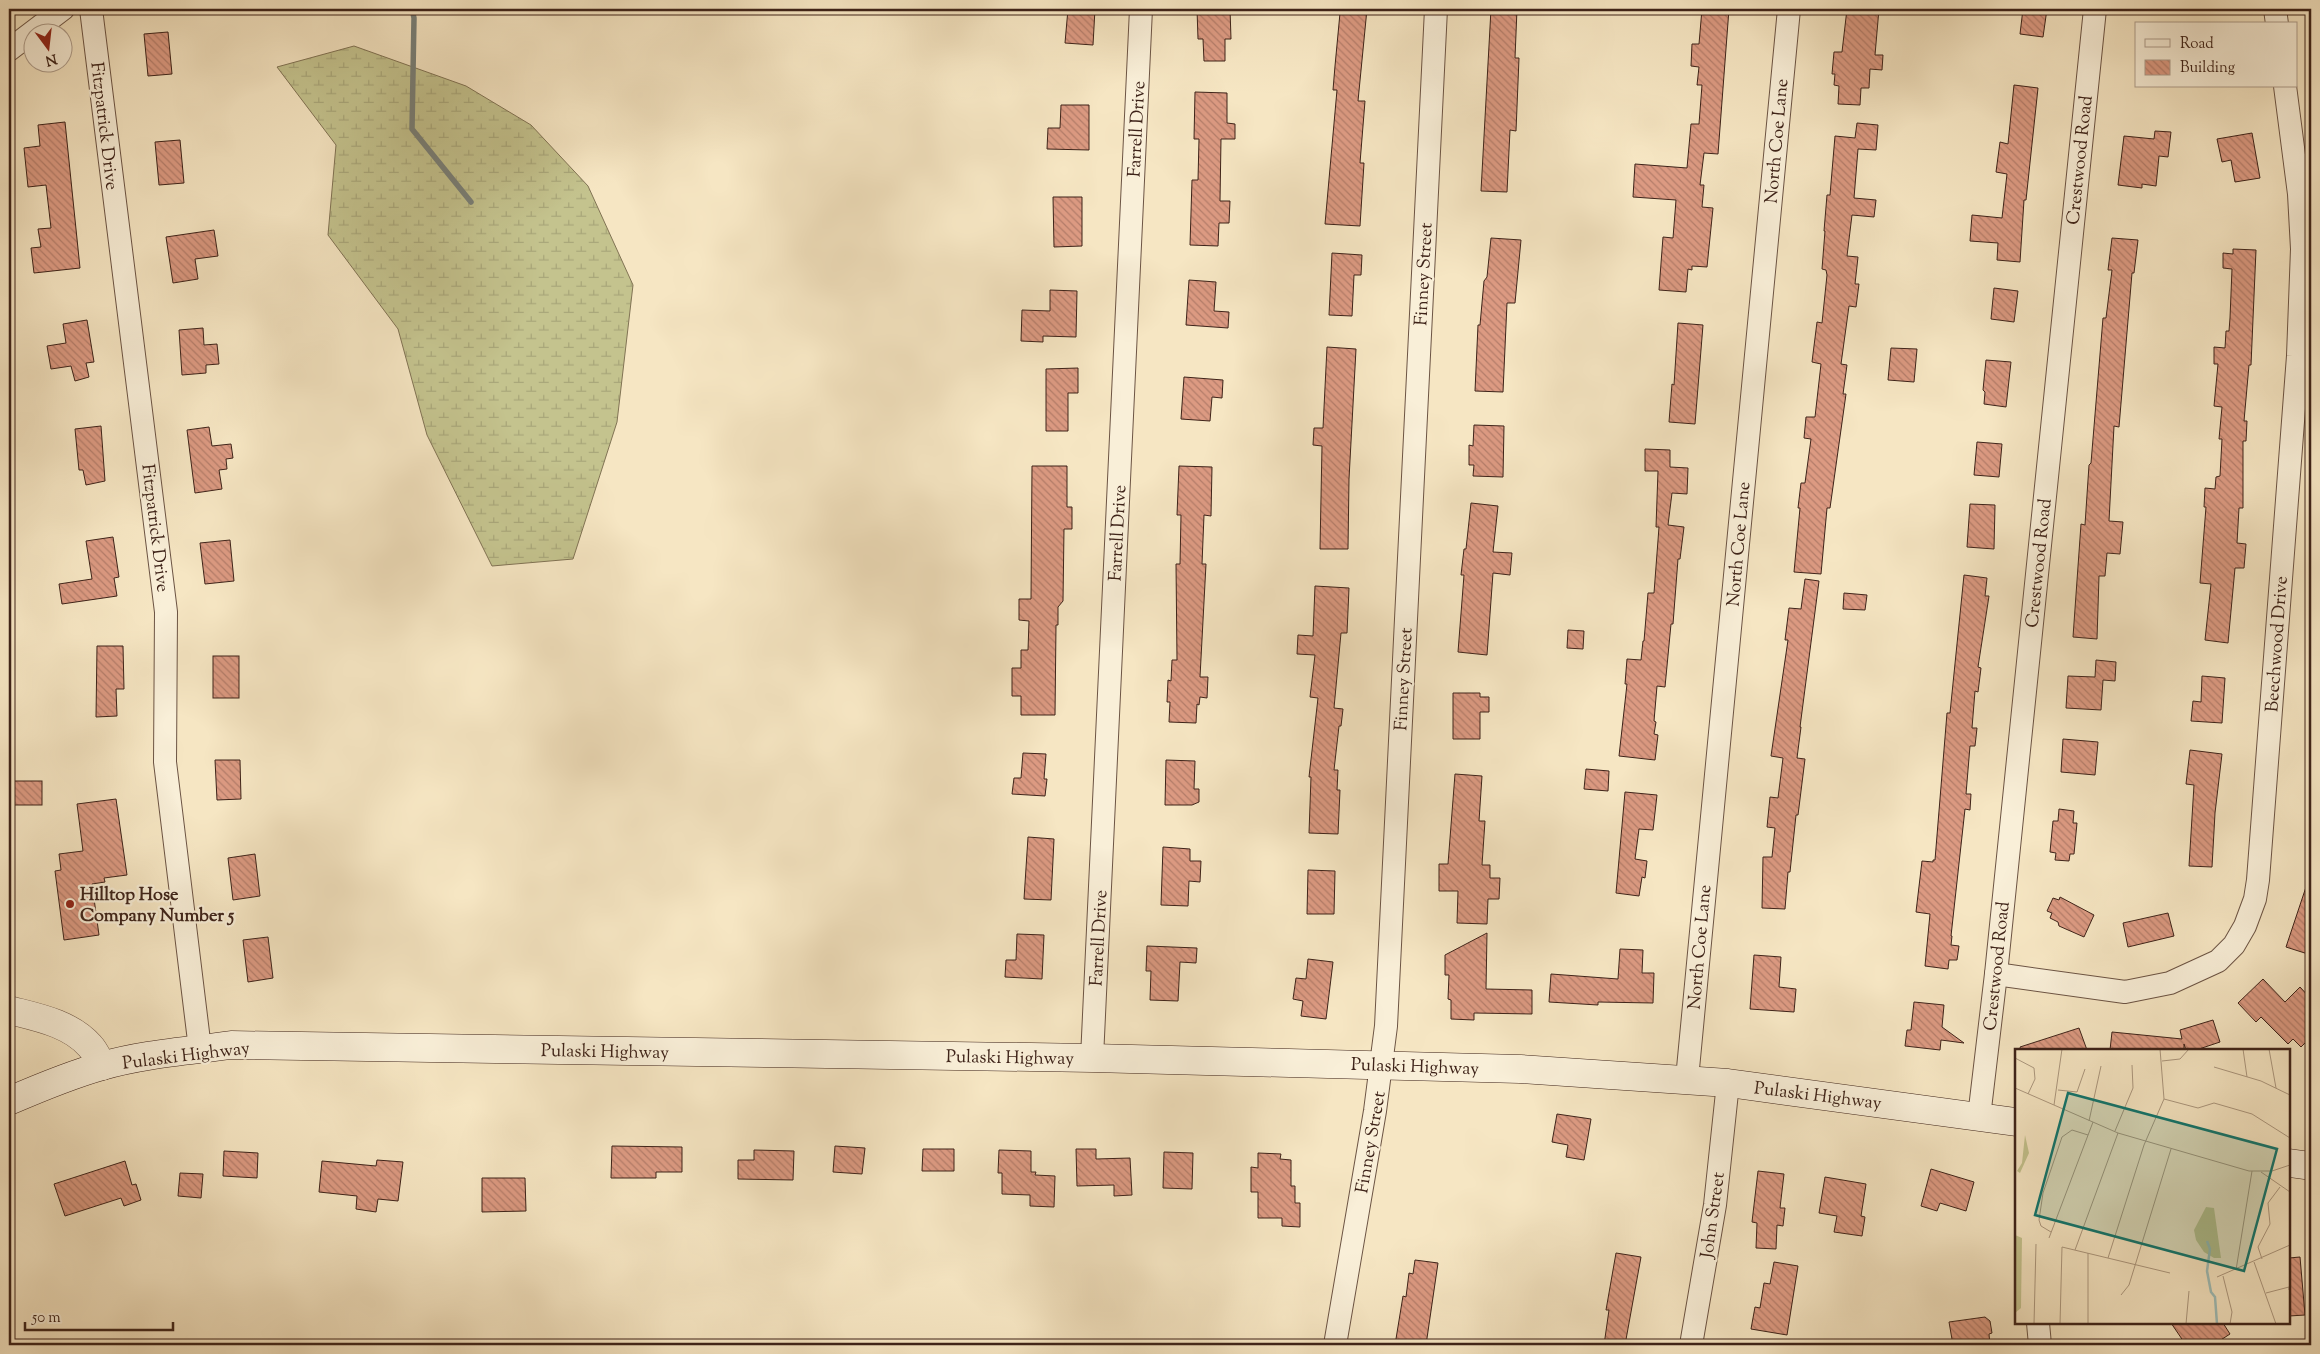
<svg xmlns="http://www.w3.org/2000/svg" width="2320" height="1354" font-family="'Sorts Mill Goudy',serif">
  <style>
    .wetland { fill: url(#wetland-marsh); stroke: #817354 }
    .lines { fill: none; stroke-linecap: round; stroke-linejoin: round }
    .stream { stroke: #788079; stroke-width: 5.5 }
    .building { fill: url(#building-back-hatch); stroke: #3e2319 }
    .minor-casing { stroke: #6c5444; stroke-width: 24 }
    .tertiary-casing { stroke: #6c5444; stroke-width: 29 }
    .secondary-casing { stroke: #3e2319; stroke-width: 29 }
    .minor { stroke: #f9efd8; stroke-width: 22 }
    .tertiary { stroke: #f9efd8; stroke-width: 28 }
    .secondary { stroke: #f9efd8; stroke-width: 28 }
    .poi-dot { fill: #8f2418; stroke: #f9efd8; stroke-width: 2 }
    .labels { text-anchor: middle; stroke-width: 4.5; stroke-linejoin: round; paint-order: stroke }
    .street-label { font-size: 18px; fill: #3e2319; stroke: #f9efd8 }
    .poi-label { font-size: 18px; font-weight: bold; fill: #3e2319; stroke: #f9efd8; text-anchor: start }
    .inset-river { fill: none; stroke: #9ebeb9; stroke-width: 2.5 }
    .inset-road { fill: none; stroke: #ac987f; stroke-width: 1 }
    .view { fill: #0f766e; fill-opacity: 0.15; stroke: #0f766e; stroke-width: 2.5 }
    .inset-edge { fill: none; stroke: #3e2319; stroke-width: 2.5 }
  </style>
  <defs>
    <pattern id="wetland-marsh" width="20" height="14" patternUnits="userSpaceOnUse" patternTransform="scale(1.25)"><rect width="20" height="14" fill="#c4c38e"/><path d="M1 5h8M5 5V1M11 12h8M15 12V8" fill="none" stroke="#a9a77a"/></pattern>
    <pattern id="building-back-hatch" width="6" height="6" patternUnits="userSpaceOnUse" patternTransform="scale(1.25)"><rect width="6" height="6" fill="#dc9a82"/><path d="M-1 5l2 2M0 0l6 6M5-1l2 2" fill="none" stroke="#b47d6a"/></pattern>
  </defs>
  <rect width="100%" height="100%" fill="#f6e6c3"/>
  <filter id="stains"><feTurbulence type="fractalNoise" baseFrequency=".004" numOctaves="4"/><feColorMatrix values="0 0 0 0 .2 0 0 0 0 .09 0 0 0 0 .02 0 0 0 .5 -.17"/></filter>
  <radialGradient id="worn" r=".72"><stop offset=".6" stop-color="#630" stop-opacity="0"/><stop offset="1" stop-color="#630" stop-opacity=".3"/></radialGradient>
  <path class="wetland" d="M354 46 466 86 531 125 588 186 633 285 617 422 573 559 492 566 427 435 398 329 328 235 336 145 277 67Z"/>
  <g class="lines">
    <path class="stream" d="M412 9 414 18 412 129 471 202"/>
  </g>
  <g class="building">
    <path d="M1068 9H1095L1093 45 1065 43Z"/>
    <path d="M1197 9H1230L1231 39H1225V61H1204L1203 39H1198Z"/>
    <path d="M1344 9H1367L1358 101H1365L1360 163H1364L1360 226 1325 224 1337 90H1333L1335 66 1340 13 1343 14Z"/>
    <path d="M1491 9H1517L1515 58H1519L1516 131 1510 130 1507 192 1481 191Z"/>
    <path d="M1702 9H1729L1718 154 1704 153 1700 185H1704L1702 207 1713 208 1707 267 1692 266V270L1688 269 1686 292 1659 290 1663 237 1673 238 1676 200 1633 197 1635 164 1687 168 1691 124H1699L1702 85H1697L1699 67 1691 66 1692 44H1699Z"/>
    <path d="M1847 9H1879L1875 55H1883L1882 70 1870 69 1869 88H1861L1860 105 1838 104 1839 86 1834 85 1835 74H1832L1834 52H1842Z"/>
    <path d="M2023 9H2047L2043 37 2020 34Z"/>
    <path d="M168 32 172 74 148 76 144 34Z"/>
    <path d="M2014 85 2038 88 2026 200H2024L2020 262 1997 260 1998 243 1970 241 1972 215 2002 218 2007 174 1996 172 2000 142 2008 144Z"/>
    <path d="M1195 92 1227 93V123L1235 124V139H1221L1220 201H1230L1229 223H1219L1218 246 1190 245 1192 180H1198L1199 139H1194Z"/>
    <path d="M1061 105H1089V150L1047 149 1048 128H1060Z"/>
    <path d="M65 122 80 268 34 273 31 248 41 247 38 229 51 228 46 185 28 187 24 148 40 146 38 125Z"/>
    <path d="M1857 123 1878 125 1876 150 1858 149 1854 198 1876 200 1874 217 1852 215 1847 256 1858 257 1855 284H1859L1856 307 1849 306 1841 364 1847 365 1843 394H1846L1830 508H1827L1821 574 1794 572 1800 508H1798L1801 483H1805L1811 439 1804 438 1806 417H1815L1821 364 1812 362 1817 322 1822 323 1827 275 1826 270 1822 269 1825 231H1824L1827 195H1830L1835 136 1855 138Z"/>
    <path d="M2155 131 2171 132 2168 157 2159 156 2156 186 2142 184V188L2118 185 2124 136 2154 139Z"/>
    <path d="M2252 133 2260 178 2235 182 2231 160 2222 162 2217 139Z"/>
    <path d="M180 140 184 183 159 185 155 142Z"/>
    <path d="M1053 197H1082V246L1054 247Z"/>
    <path d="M214 230 218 256 195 259 198 279 173 283 166 237Z"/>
    <path d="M1491 238 1521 240 1515 303H1507L1503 392 1475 391 1478 325H1480L1484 281 1487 277Z"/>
    <path d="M2112 238 2138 240 2134 273H2132L2119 427 2114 426 2109 521 2123 522 2120 554 2107 553 2105 576H2099L2097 639 2073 637 2081 524 2085 525 2089 465 2091 463 2103 318H2106L2112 270H2108Z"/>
    <path d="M2233 249 2256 250 2251 365H2249L2244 421H2247L2246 441H2243V508H2239L2237 543 2246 544 2244 568H2235L2228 643 2205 640 2211 584 2200 583 2206 507H2204L2205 488 2215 489 2216 477 2220 476 2222 439H2219L2222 407 2214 406 2218 364H2214V347L2225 348 2226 331H2229L2230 318 2232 269 2223 268V253L2233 254Z"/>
    <path d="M1332 253 1362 255 1361 275H1354L1352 316 1329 315Z"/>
    <path d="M1189 280 1216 282 1214 311 1229 312 1228 328 1186 325Z"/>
    <path d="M1994 288 2018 291 2014 322 1991 319Z"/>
    <path d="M1050 290 1077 291 1076 337 1043 336V342L1021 341 1022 310 1050 311Z"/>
    <path d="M87 320 94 362 86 363 89 377 75 381 71 366 51 369 47 346 66 343 63 324Z"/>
    <path d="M1678 323 1703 325 1695 424 1669 422 1672 384 1674 385Z"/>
    <path d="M203 328 204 345 217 344 219 364 206 365V373L182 375 179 330Z"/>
    <path d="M1327 347 1356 349 1349 479 1348 549H1320L1322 446 1313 445 1314 428H1323Z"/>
    <path d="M1891 348 1917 349 1914 382 1888 380Z"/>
    <path d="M1986 360 2011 362 2006 407 1984 404 1985 392 1983 390Z"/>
    <path d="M1078 368V393H1068V431H1046V369Z"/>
    <path d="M1184 377 1223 380 1222 398 1212 397 1210 421 1181 419Z"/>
    <path d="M1474 425 1504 426 1503 477 1473 476 1474 465H1469V445L1473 446Z"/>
    <path d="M101 426 105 481 86 485 83 470H79L75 429Z"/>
    <path d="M209 427 212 446 231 444 233 458 226 459 227 469 219 470 222 489 195 493 187 430Z"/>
    <path d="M1977 442 2002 444 1999 477 1974 475Z"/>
    <path d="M1645 449 1670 450V467L1688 468 1687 494 1672 493 1668 525 1684 527 1680 559H1678L1673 624H1671L1665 687 1657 686 1654 721 1656 722 1654 734 1658 735 1655 760 1619 756 1627 684H1625L1627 659 1641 660 1643 641H1644L1648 593H1654L1659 527H1656L1658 471H1645Z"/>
    <path d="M1032 466H1067V507H1072V529H1064L1063 601 1058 607V625H1056L1055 715H1021V696H1012V668H1021V650H1028L1029 621 1019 620V599H1031Z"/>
    <path d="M1179 466 1212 467 1211 516 1204 515 1202 564H1206L1200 677H1208L1207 698 1200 697 1199 705 1197 704 1196 723 1169 722 1170 702H1167L1168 680 1171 681 1172 660H1177L1176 564H1180L1181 515H1177Z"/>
    <path d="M1471 503 1498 506 1493 552 1512 553 1510 575 1493 573 1487 655 1458 652 1464 575H1461L1464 549H1466Z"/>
    <path d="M1970 504 1995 505 1994 549 1967 547Z"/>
    <path d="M113 537 119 577 114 578 117 596 62 604 59 584 92 579 86 541Z"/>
    <path d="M230 540 234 581 205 584 200 543Z"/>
    <path d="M1964 575 1987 578 1985 596H1989L1978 667 1981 668 1978 692 1975 691 1972 728H1977L1975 746H1970L1966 794H1971L1970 810 1965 809 1951 936H1952L1951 945 1959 946 1957 960H1949L1948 969 1925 966 1930 914 1916 912 1922 861 1933 862V860H1935L1947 713H1950Z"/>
    <path d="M1805 579 1819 581 1800 727H1801L1797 758 1805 759 1798 815H1796L1790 872H1788L1785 909 1762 908 1763 857H1772L1775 828 1767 827 1770 797 1778 798 1783 758 1771 756 1788 640H1785L1789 608 1801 609Z"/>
    <path d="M1315 586 1349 588 1347 633H1341L1334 708 1343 709 1341 726H1339L1334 770H1338L1337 790H1340L1338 834 1309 833 1311 777H1309L1318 698 1310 697 1315 655 1297 654 1298 635 1313 636Z"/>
    <path d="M1844 593 1867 595 1865 610 1843 609Z"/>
    <path d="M1568 630 1584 631 1583 649 1567 648Z"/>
    <path d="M97 646H123L124 689H116L117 716 96 717Z"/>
    <rect x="213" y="656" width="26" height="42"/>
    <path d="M2096 660 2116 662 2115 681 2103 680 2101 710 2066 708 2068 676 2095 677Z"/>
    <path d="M2202 676 2225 678 2222 723 2191 721 2193 701 2201 702Z"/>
    <path d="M1453 693H1480V697H1489V712H1480V739H1453Z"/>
    <path d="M2063 739 2098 742 2095 775 2061 772Z"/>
    <path d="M2190 750 2222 754 2215 813 2212 867 2189 866 2194 785 2186 784Z"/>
    <path d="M1023 753 1046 754 1044 779H1047L1045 796 1012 794 1014 778H1021Z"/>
    <path d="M215 760H240L241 799 217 800Z"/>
    <path d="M1166 760 1195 761 1194 789H1199V802L1192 805H1165Z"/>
    <path d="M1586 769 1609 771 1608 791 1584 789Z"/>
    <path d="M1455 774 1482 776 1479 821H1485L1482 865H1490V878H1500L1499 899H1488L1487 924 1457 923 1458 891H1439V864H1448Z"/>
    <rect x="9" y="781" width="33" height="24"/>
    <path d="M1625 792 1657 795 1653 830 1639 829 1635 859 1647 861 1645 878 1642 877 1639 896 1616 893Z"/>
    <path d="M116 799 127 875 104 878 105 882 92 884 99 935 64 940 55 871 61 870 59 854 83 851 77 804Z"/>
    <path d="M2059 809 2074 811 2073 823H2077L2074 854H2070L2069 861 2055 860 2056 853 2050 852 2053 821H2058Z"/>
    <path d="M1028 837 1054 839 1051 900 1024 899Z"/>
    <path d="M1163 847 1190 849V861H1201L1200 882 1189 881 1188 906 1161 905Z"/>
    <path d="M255 854 260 896 233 900 228 858Z"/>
    <path d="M1308 870 1335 871 1334 914H1307Z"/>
    <path d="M2308 881H2311V955L2286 947Z"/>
    <path d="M2060 897 2094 915 2084 937 2059 926 2058 922 2050 918 2052 913 2047 911 2053 898 2059 900Z"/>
    <path d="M2168 913 2174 936 2128 947 2123 923Z"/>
    <path d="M1487 933 1486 989 1532 990V1014L1474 1013V1020L1451 1019V1000L1448 999 1449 975H1445V955Z"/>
    <path d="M1017 934 1044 935 1042 979 1005 977 1006 960H1016Z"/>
    <path d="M268 937 273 978 248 982 243 940Z"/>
    <path d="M1147 946 1197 948 1196 963 1180 962 1178 1001 1150 1000 1151 971H1146Z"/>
    <path d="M1620 949 1643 950 1642 973H1654L1653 1003 1598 1002V1005L1549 1002 1551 974 1618 979Z"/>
    <path d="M1754 955 1781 957 1779 987 1796 989 1794 1012 1750 1009Z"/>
    <path d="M1308 959 1333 962 1326 1019 1301 1016 1303 1001 1293 999 1296 978 1306 979Z"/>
    <path d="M2263 979 2285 1002 2300 987 2311 999V1037L2301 1047 2293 1039 2288 1044 2261 1017 2256 1022 2238 1003Z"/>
    <path d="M1914 1002 1944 1005 1942 1027 1964 1043 1941 1040 1940 1050 1905 1046 1907 1030H1911Z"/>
    <path d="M2213 1020 2220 1042 2196 1050H2186L2184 1044V1050H2110L2112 1032 2182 1039 2180 1030Z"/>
    <path d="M2079 1028 2087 1050H2021L2020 1047Z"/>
    <path d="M1557 1114 1591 1119 1584 1160 1566 1157 1568 1145 1552 1142Z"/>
    <path d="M612 1146 682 1147V1172H656V1178H611Z"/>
    <path d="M835 1146 865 1148 862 1174 833 1172Z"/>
    <path d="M923 1149H954V1171H922Z"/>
    <path d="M1076 1149H1096V1159L1130 1158 1132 1195 1114 1196V1185L1077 1186Z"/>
    <path d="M754 1150 794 1151 793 1180 738 1179V1160H754Z"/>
    <path d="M999 1150 1031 1151V1172H1036L1035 1175 1055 1176 1054 1207 1030 1206V1195L1002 1194V1173H998Z"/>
    <path d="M224 1151 258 1153 257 1178 223 1176Z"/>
    <path d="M1164 1152 1193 1153 1192 1189 1163 1188Z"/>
    <path d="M1258 1153 1281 1154 1280 1159 1291 1160V1186H1295V1203H1300V1227L1282 1226V1218H1258V1192H1251V1167L1258 1168Z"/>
    <path d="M377 1160 403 1162 398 1201 378 1199 376 1212 356 1209 357 1196 319 1192 322 1161 376 1166Z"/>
    <path d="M125 1161 132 1185 136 1184 141 1200 124 1206 121 1198 65 1216 54 1184Z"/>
    <path d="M1931 1169 1974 1182 1966 1211 1940 1203 1937 1211 1921 1206Z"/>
    <path d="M1758 1171 1784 1174 1780 1208H1785L1783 1226 1777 1225 1776 1249 1756 1248 1757 1223 1752 1222Z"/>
    <path d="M180 1173 203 1174 201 1198 178 1196Z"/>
    <path d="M1825 1177 1866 1184 1861 1216 1865 1217 1862 1236 1834 1232 1837 1216 1819 1213Z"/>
    <path d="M482 1178H525L526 1211 482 1212Z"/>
    <path d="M1616 1253 1641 1257 1625 1345H1604L1609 1310H1606Z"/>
    <path d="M2300 1257 2305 1315 2289 1316V1258Z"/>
    <path d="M1415 1260 1438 1263 1426 1345H1395L1403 1296 1406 1297 1409 1273 1413 1274Z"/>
    <path d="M1774 1262 1798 1266 1787 1335 1751 1329 1755 1307 1760 1308 1764 1283 1770 1284Z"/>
    <path d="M1985 1317 1990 1321 1992 1333 1989 1334 1990 1345H1953L1949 1322Z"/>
    <path d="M2171 1323H2223L2230 1334 2213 1345H2186Z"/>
  </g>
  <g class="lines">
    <g class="minor-casing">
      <g id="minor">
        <path d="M91 9 166 612 165 762 200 1049"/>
        <path d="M2275 9 2277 24"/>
        <path d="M9 50 63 9"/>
        <path d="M1996 974 2125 992 2170 983 2218 961 2234 945 2245 926 2255 899 2258 880 2298 356 2302 249 2299 194 2285 86"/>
        <path d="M1092 1058 1141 9"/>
        <path d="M1687 1079 1789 9"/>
        <path d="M1979 1117 1996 974 2095 9"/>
        <path d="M2038 1323 2040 1345"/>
        <path d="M1335 1345 1375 1111 1386 1026 1436 9"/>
        <path d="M1691 1345 1715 1205 1728 1083"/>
      </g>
    </g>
    <g class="tertiary-casing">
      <path id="tertiary" d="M9 1010C36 1017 70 1023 90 1046 95 1051 98 1059 102 1066"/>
    </g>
    <g class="secondary-casing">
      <g id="secondary">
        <path d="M9 1101C39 1088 70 1075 102 1066 144 1054 188 1051 231 1045L1092 1058 1520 1069 1728 1083 2016 1122"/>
        <path d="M2289 1163 2311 1166"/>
      </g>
    </g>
    <use href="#minor" class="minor"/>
    <use href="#tertiary" class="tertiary"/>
    <use href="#secondary" class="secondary"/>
  </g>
  <circle class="poi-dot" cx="70" cy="904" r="5"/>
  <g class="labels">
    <g class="street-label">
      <text transform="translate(105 126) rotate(83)" y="6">Fitzpatrick Drive</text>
      <text transform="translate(1136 129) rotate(-87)" y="6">Farrell Drive</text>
      <text transform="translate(1776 141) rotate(-85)" y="6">North Coe Lane</text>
      <text transform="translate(2079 160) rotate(-84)" y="6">Crestwood Road</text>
      <text transform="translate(1423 274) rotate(-87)" y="6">Finney Street</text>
      <text transform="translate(156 528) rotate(83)" y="6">Fitzpatrick Drive</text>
      <text transform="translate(1117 533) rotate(-87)" y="6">Farrell Drive</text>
      <text transform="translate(1738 544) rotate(-85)" y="6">North Coe Lane</text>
      <text transform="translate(2038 563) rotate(-84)" y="6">Crestwood Road</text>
      <text transform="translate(2276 644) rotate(-86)" y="6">Beechwood Drive</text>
      <text transform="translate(1403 679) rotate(-87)" y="6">Finney Street</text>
      <text transform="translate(1098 938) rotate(-87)" y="6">Farrell Drive</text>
      <text transform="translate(1699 947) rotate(-85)" y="6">North Coe Lane</text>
      <text transform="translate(1996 966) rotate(-84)" y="6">Crestwood Road</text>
      <text transform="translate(605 1051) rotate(1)" y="6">Pulaski Highway</text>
      <text transform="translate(186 1055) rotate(-7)" y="6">Pulaski Highway</text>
      <text transform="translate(1010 1057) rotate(1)" y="6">Pulaski Highway</text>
      <text transform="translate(1415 1066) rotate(2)" y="6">Pulaski Highway</text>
      <text transform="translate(1818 1095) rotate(7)" y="6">Pulaski Highway</text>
      <text transform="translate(1370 1142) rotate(-80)" y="6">Finney Street</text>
      <text transform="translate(1712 1215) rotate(-82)" y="6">John Street</text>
    </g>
    <g class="poi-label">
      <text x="80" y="900">Hilltop Hose<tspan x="80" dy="21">Company Number 5</tspan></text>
    </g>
  </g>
  <g transform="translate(2015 1049)">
    <rect width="275" height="275" fill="#f6e6c3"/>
    <path d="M10 86 14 104 5 124 2 122 7 114Z" fill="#c4c38e"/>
    <path d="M0 186 7 189 6 259 0 264Z" fill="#c4c38e"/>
    <path d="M191 158 199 159 206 209H199L189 203 181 191 179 181Z" fill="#c4c38e"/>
    <path class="inset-river" d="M192 192 195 200 192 222 196 243 200 248 202 275"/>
    <path class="inset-road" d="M58 0H79M228 0 232 28M254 0 261 39M0 9 19 19 20 30 13 45M147 12 165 10 174 0M199 18 246 32 275 46M0 39 103 84 234 122H257L275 116M43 41 62 43 70 20M149 50 183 59 199 54 237 65 275 89M39 56 47 0M74 72 86 17M100 82 118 39 117 16M246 123 275 143M36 183 26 177 24 171 28 144 47 88 57 81 73 86M34 189 78 73M60 201 103 84M73 204V275M93 209 129 96 149 50 145 0M247 210 243 198 255 175 253 154 265 138M239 213 261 275M221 221 237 122M208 227 217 263 215 275M202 228 275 196M251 244 274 238V241M106 246 114 236 156 100M19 275 21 195M45 275 47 198 155 224M171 275 174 242"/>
    <path class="view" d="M53 44 262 100 229 222 20 166Z"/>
    <rect width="275" height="275" class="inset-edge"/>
  </g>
  <rect width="2320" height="1354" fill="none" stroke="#f6e6c3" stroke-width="30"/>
  <rect x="10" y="10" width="2300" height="1334" fill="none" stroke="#3e2319" stroke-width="2.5"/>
  <rect x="15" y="15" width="2290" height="1324" fill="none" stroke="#3e2319"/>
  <rect x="2135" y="22" width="162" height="65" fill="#f9efd8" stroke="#ae9d8c"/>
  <rect x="2145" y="39" width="25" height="8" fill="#f9efd8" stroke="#ae9d8c"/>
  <text x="2180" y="48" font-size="15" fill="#3e2319">Road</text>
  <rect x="2145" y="60" width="25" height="15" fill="url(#building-back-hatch)" stroke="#ae9d8c"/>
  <text x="2180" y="72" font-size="15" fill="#3e2319">Building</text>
  <g transform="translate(48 48) rotate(165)"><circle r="24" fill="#f9efd8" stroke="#ae9d8c"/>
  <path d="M0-4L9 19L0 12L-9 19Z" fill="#8f2418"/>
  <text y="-8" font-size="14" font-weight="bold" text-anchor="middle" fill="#3e2319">N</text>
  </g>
  <path d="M25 1322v8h148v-8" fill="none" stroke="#3e2319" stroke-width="2.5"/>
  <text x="32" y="1322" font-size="15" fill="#3e2319" stroke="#f9efd8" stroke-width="4" paint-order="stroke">50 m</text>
  <rect width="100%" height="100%" filter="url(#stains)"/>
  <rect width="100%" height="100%" fill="url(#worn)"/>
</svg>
